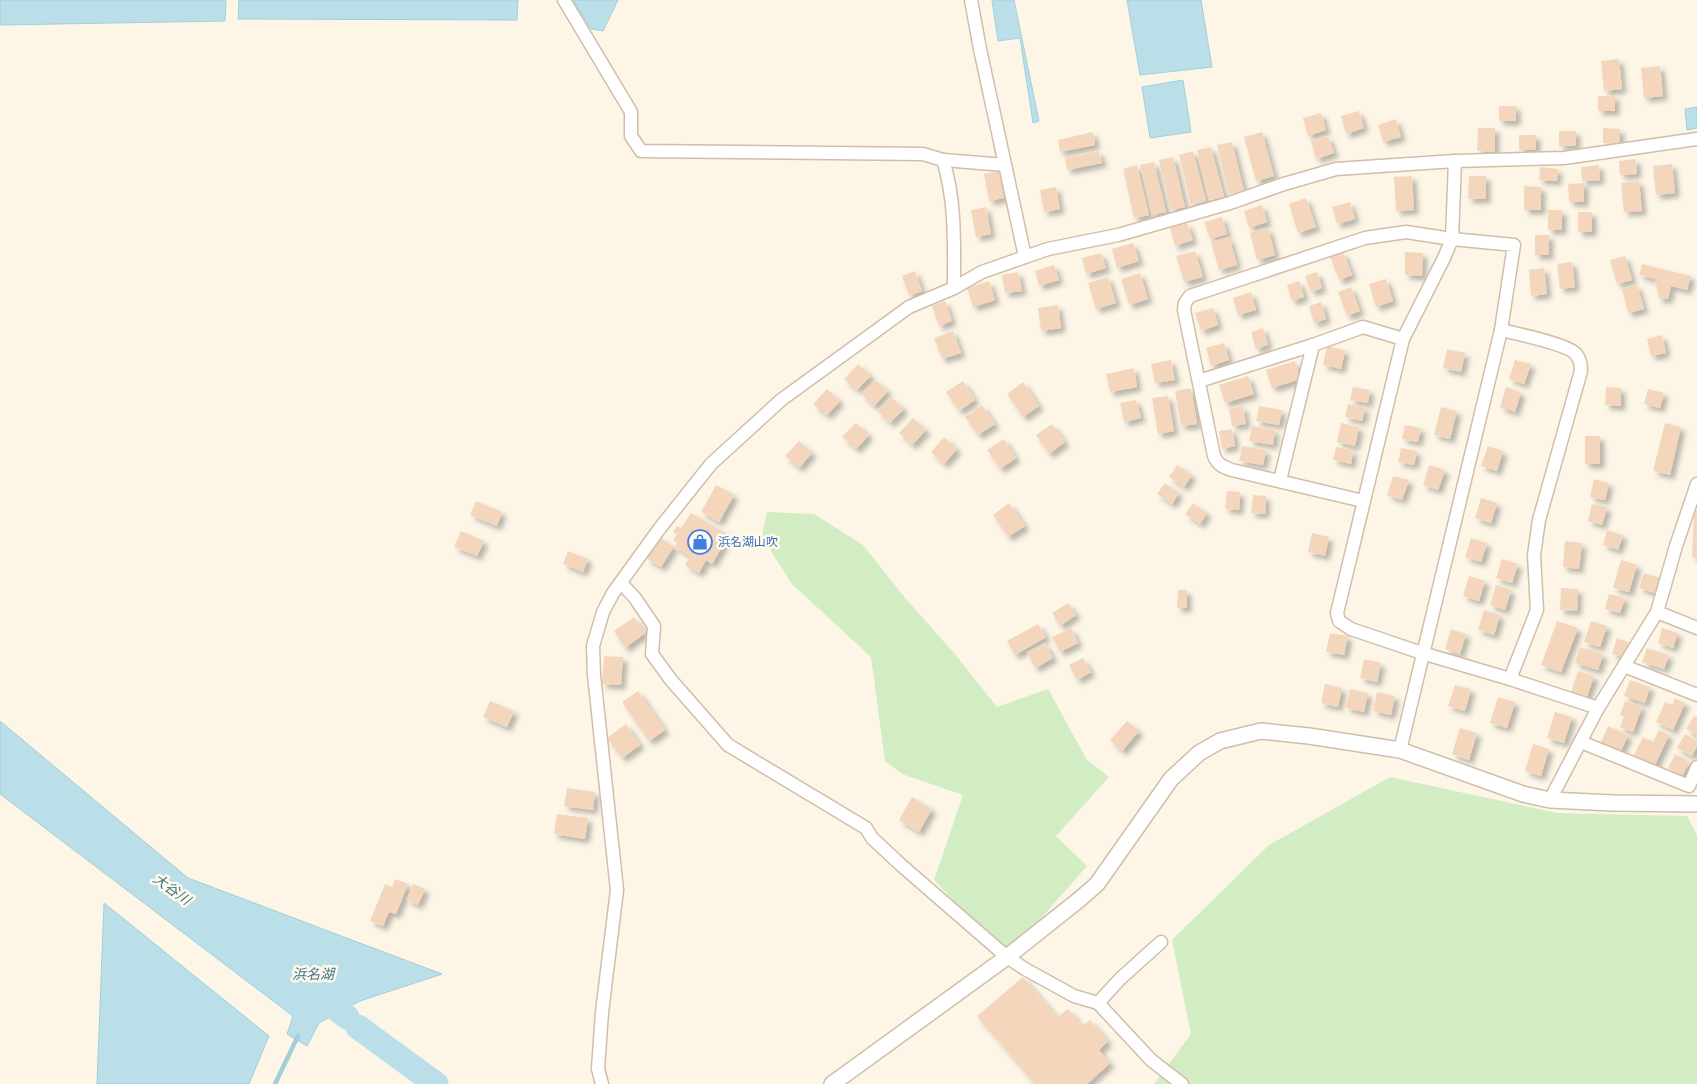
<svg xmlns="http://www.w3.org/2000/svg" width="1697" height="1084" font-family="'Golos Text','Noto Sans JP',sans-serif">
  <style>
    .green { fill: #d2ecc4 }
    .water { fill: #badfe9; stroke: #a0cfdb }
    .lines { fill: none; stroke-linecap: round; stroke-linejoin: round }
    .stream { stroke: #a0cfdb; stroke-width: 4.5 }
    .river { stroke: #badfe9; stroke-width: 25 }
    .building { fill: #f4d6bd; filter: url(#shadow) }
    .minor-casing { stroke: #d0beab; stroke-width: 15 }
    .tertiary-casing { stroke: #d0beab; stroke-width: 18 }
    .minor { stroke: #fff; stroke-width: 12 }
    .tertiary { stroke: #fff; stroke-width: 15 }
    .labels { text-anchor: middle; stroke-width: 5; stroke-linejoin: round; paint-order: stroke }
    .shop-label { font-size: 12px; fill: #366cbe; stroke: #fff9ee; text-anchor: start }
    .water-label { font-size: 14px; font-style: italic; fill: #3f7786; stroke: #fff9ee }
  </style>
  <defs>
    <filter id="shadow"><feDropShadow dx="4.5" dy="4.5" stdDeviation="2.5" flood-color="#0004"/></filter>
  </defs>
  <rect width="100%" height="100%" fill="#fdf6e7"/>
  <g class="green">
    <path d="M767 512 814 514 863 545 905 598 954 653 997 707 1048 689 1087 760 1109 777 1056 836 1087 866 1007 957 934 880 963 795 902 774 885 761 871 657 792 584 762 537Z"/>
    <path d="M1390 777 1557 813 1687 816 1697 835V1084H1154L1191 1034 1172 940 1269 845Z"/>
  </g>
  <g class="water">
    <path d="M0 0H226L225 21 0 25Z"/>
    <path d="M239 0H518L517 20 238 19Z"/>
    <path d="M573 0H618L603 31 591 29Z"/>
    <path d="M992 0H1014L1039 121 1033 123 1020 38 998 41Z"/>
    <path d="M1127 0H1201L1212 67 1140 75Z"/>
    <path d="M1183 80 1191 132 1150 138 1142 87Z"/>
    <path d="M1697 107V128L1687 130 1685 109Z"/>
    <path d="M0 721 188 878 442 974 360 1001 319 1023 307 1046 287 1034 293 1016 0 794Z"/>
    <path d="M104 903 269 1036 249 1084H97Z"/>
  </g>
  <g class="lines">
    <path class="stream" d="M275 1084 298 1036"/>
    <g class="river">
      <path d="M314 991 347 1017"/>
      <path d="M358 1027 436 1084"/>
    </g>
  </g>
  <g class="building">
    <path d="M1619 59 1622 89 1604 91 1601 61Z"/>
    <path d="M1660 66 1663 96 1644 98 1641 68Z"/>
    <rect x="1598" y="96" width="17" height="15"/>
    <rect x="1499" y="106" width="17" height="15"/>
    <path d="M1359 111 1364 128 1346 134 1341 116Z"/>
    <path d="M1321 113 1326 130 1308 136 1303 118Z"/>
    <path d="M1396 119 1401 137 1383 142 1378 125Z"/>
    <path d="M1478 128H1495V152L1477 151Z"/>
    <path d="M1603 128 1620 129V144L1603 143Z"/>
    <rect x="1559" y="131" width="17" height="15"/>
    <path d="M1093 132 1095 145 1060 152 1058 140Z"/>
    <path d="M1262 132 1274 176 1256 181 1244 137Z"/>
    <rect x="1519" y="135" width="17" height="15"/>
    <path d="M1328 136 1334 153 1316 159 1311 141Z"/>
    <path d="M1232 142 1244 191 1229 195 1217 145Z"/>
    <path d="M1211 147 1224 197 1209 200 1197 150Z"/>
    <path d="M1099 151 1102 163 1067 170 1065 158Z"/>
    <path d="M1193 151 1206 201 1191 205 1179 155Z"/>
    <path d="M1173 157 1185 207 1171 210 1159 160Z"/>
    <path d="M1636 159 1637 174 1620 175 1619 161Z"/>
    <path d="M1154 162 1166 212 1152 215 1140 165Z"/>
    <path d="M1672 164 1675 193 1656 195 1653 166Z"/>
    <path d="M1137 165 1149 215 1134 218 1123 169Z"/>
    <path d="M1599 165 1600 180 1582 181 1581 167Z"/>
    <path d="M1540 167 1558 169 1557 181 1539 180Z"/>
    <path d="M999 171 1004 198 989 201 984 174Z"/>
    <path d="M1412 176 1414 210 1396 211 1394 177Z"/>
    <path d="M1469 176H1486V199H1468Z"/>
    <path d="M1639 181 1642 211 1624 212 1621 183Z"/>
    <path d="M1584 183V202H1569L1568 184Z"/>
    <path d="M1524 186 1541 187V210H1524Z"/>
    <path d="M1056 187 1060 209 1044 212 1040 190Z"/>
    <path d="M1306 198 1316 227 1298 233 1289 204Z"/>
    <path d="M1350 202 1355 219 1337 224 1332 207Z"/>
    <path d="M1262 205 1267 222 1249 228 1244 211Z"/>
    <path d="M986 207 991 234 976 237 971 210Z"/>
    <rect x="1548" y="210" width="14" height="20"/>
    <rect x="1578" y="212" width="14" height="20"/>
    <path d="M1222 217 1227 234 1210 239 1204 222Z"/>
    <path d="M1187 223 1193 240 1175 246 1170 228Z"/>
    <path d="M1268 228 1275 255 1257 260 1250 233Z"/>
    <rect x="1535" y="235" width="14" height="20"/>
    <path d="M1229 237 1237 265 1219 270 1211 242Z"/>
    <path d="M1133 243 1139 261 1117 268 1112 249Z"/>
    <path d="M1195 251 1203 277 1184 282 1176 256Z"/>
    <path d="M1343 252 1352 275 1339 280 1330 257Z"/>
    <path d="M1405 252 1423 253 1422 276 1405 275Z"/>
    <path d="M1101 253 1106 268 1086 274 1082 258Z"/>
    <path d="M1625 256 1632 280 1617 284 1610 260Z"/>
    <path d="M1572 262 1575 287 1560 289 1557 264Z"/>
    <path d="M1642 264 1691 276 1687 290 1671 286 1668 299H1659L1655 279 1639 275Z"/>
    <path d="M1054 265 1059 280 1039 286 1035 271Z"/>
    <path d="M1544 268 1547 294 1531 296 1529 270Z"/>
    <path d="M915 271 922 291 909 296 902 276Z"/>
    <path d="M1018 272 1022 291 1005 293 1002 275Z"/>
    <path d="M1317 272 1322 288 1311 292 1305 276Z"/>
    <path d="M1140 273 1148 299 1129 305 1121 279Z"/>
    <path d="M1108 277 1116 303 1096 309 1088 283Z"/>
    <path d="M1386 279 1393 301 1376 307 1369 284Z"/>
    <path d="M989 281 995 300 973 307 967 288Z"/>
    <path d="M1299 281 1304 297 1292 301 1287 285Z"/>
    <path d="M1637 285 1644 309 1628 313 1622 289Z"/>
    <path d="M1351 287 1360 311 1347 316 1338 292Z"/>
    <path d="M1251 292 1256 310 1238 315 1233 298Z"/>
    <path d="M945 301 952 321 939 326 932 306Z"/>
    <path d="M1321 302 1326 319 1314 323 1309 306Z"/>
    <path d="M1058 305 1061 328 1041 331 1038 308Z"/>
    <path d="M1213 308 1218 325 1201 331 1195 313Z"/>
    <path d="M1263 328 1268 345 1256 349 1251 332Z"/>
    <path d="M953 331 961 353 942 359 934 338Z"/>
    <path d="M1662 335 1666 353 1651 356 1647 339Z"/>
    <path d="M1224 343 1229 360 1211 366 1206 348Z"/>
    <path d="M1327 346 1345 350 1341 369 1323 365Z"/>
    <path d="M1447 349 1465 353 1461 372 1443 368Z"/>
    <path d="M1171 360 1175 380 1155 383 1151 364Z"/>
    <path d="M1515 360 1531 364 1524 384 1509 379Z"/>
    <path d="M1295 361 1300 379 1272 388 1266 370Z"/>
    <path d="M858 364 871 376 857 390 844 379Z"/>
    <path d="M1134 368 1137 387 1110 392 1106 374Z"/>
    <path d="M1248 376 1254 394 1225 403 1219 385Z"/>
    <path d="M875 380 888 391 874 406 861 394Z"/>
    <path d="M963 381 975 400 959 411 946 392Z"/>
    <path d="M1023 382 1039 406 1023 417 1007 394Z"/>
    <path d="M1353 387 1370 390 1368 403 1350 400Z"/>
    <path d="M1506 387 1521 392 1515 412 1500 407Z"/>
    <path d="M1606 387 1621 388V406L1605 405Z"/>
    <path d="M1191 388 1197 424 1181 426 1175 391Z"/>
    <path d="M827 389 840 401 827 415 813 404Z"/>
    <path d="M1648 389 1664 393 1660 408 1644 404Z"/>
    <path d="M1168 396 1174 431 1158 434 1152 398Z"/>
    <path d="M891 397 904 409 890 423 877 411Z"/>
    <path d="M1136 400 1141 418 1124 422 1120 403Z"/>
    <path d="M1348 404 1365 408 1362 421 1345 417Z"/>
    <path d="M982 405 995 424 978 435 965 417Z"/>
    <path d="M1243 406 1246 424 1232 426 1229 409Z"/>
    <path d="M1259 406 1282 410 1279 425 1256 421Z"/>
    <path d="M1441 407 1457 411 1450 439 1434 435Z"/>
    <path d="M913 418 926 430 912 445 899 433Z"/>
    <path d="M856 423 869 435 856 449 842 437Z"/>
    <path d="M1341 423 1359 427 1355 446 1337 442Z"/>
    <path d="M1665 423 1681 427 1670 475 1653 471Z"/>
    <path d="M1052 424 1065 442 1049 454 1036 435Z"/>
    <path d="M1405 425 1421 428 1418 442 1402 439Z"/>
    <path d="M1252 426 1275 430 1273 445 1249 441Z"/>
    <path d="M1232 429 1235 446 1222 449 1219 431Z"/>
    <rect x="1585" y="436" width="15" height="28"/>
    <path d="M944 437 957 449 944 464 931 452Z"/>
    <path d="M1004 439 1016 458 1000 469 987 450Z"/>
    <path d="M799 441 812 453 799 468 785 456Z"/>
    <path d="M1242 446 1266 450 1263 465 1239 461Z"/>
    <path d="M1488 446 1503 451 1497 471 1481 466Z"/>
    <path d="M1336 447 1353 451 1351 464 1333 460Z"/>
    <path d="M1401 448 1417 451 1414 465 1398 462Z"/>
    <path d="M1177 465 1192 475 1184 487 1169 477Z"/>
    <path d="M1429 465 1445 470 1438 490 1423 485Z"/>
    <path d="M1393 476 1409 480 1402 500 1387 495Z"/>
    <path d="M1594 479 1609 483 1605 500 1590 497Z"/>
    <path d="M1165 483 1179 493 1172 504 1157 494Z"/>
    <path d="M716 485 734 495 719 522 701 512Z"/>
    <path d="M1227 491 1240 492 1239 510 1225 509Z"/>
    <path d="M1253 495 1266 496 1265 514 1251 513Z"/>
    <path d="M1481 498 1497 503 1491 523 1475 518Z"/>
    <path d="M476 501 502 512 497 526 470 515Z"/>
    <path d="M1009 503 1025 526 1008 537 993 515Z"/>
    <path d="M1193 503 1207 513 1200 524 1185 514Z"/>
    <path d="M1592 504 1607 507 1602 525 1588 521Z"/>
    <path d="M1694 511H1697V558L1692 557Z"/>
    <path d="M691 513 729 535 712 564 706 560 699 573 685 565 690 556 675 547 677 543 673 540 677 534 673 532 677 526 681 528Z"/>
    <path d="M1607 530 1623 535 1618 550 1603 545Z"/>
    <path d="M461 531 484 541 477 556 454 547Z"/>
    <path d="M1312 533 1329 537 1325 556 1308 552Z"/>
    <path d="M658 537 674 546 661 567 646 558Z"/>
    <path d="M1471 538 1487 543 1481 562 1465 557Z"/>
    <path d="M1565 541 1582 543 1579 569 1563 567Z"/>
    <path d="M568 551 588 559 583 572 563 564Z"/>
    <path d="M1502 559 1518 564 1512 583 1496 578Z"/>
    <path d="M1621 560 1637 565 1629 592 1613 588Z"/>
    <path d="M1644 573 1660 578 1655 593 1639 588Z"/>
    <path d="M1469 576 1485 581 1479 601 1463 596Z"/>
    <path d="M1496 585 1511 590 1505 610 1490 605Z"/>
    <path d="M1561 588 1578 589 1577 611 1560 610Z"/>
    <path d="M1178 590H1187V608H1177Z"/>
    <path d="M1609 594 1625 598 1620 613 1605 609Z"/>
    <path d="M1068 603 1076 615 1060 626 1052 613Z"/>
    <path d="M1484 610 1500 615 1494 635 1478 630Z"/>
    <path d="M634 617 645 633 625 648 614 631Z"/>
    <path d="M1557 621 1578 628 1561 672 1541 665Z"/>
    <path d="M1591 621 1607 626 1600 647 1584 642Z"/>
    <path d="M1038 624 1046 637 1015 655 1007 641Z"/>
    <path d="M1071 628 1078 643 1060 652 1052 637Z"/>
    <path d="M1662 628 1678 633 1673 648 1658 643Z"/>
    <path d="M1451 629 1466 634 1460 654 1445 649Z"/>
    <path d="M1330 633 1348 636 1344 655 1326 652Z"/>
    <path d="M1617 638 1628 642 1623 657 1612 654Z"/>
    <path d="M1045 643 1053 658 1035 668 1027 652Z"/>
    <path d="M1580 647 1603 654 1598 670 1575 663Z"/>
    <path d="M1647 648 1669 655 1664 669 1642 662Z"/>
    <path d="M604 656 623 657 621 685 602 684Z"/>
    <path d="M1083 658 1091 672 1077 680 1069 665Z"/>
    <path d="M1364 659 1381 663 1377 682 1360 678Z"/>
    <path d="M1578 671 1594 676 1587 697 1571 692Z"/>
    <path d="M1630 680 1650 687 1645 703 1624 696Z"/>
    <path d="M1325 684 1342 688 1338 707 1321 703Z"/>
    <path d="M1455 685 1471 689 1465 711 1448 706Z"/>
    <path d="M1350 689 1368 693 1364 712 1346 708Z"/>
    <path d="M638 691 665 730 649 741 622 702Z"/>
    <path d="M1377 692 1395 696 1391 715 1373 711Z"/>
    <path d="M1498 697 1515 702 1507 728 1490 723Z"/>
    <path d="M1675 698 1685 703 1673 730 1656 722 1665 702 1672 705Z"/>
    <path d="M490 701 514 711 507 727 483 717Z"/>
    <path d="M1625 701 1642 707 1633 732 1620 727 1624 716 1620 715Z"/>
    <path d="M1555 712 1572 717 1564 743 1547 738Z"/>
    <path d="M1694 716 1697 717V735L1686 729Z"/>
    <path d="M1127 721 1139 731 1122 751 1110 740Z"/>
    <path d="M626 724 640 745 622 758 607 738Z"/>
    <path d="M1608 726 1628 735 1621 751 1601 742Z"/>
    <path d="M1460 728 1477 733 1469 760 1452 754Z"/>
    <path d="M1659 730 1669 735 1654 767 1633 757 1643 737 1653 742Z"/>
    <path d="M1685 734 1697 741V746L1692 756 1677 748Z"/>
    <path d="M1533 744 1549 749 1541 776 1525 771Z"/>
    <path d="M1675 754 1690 762 1682 776 1668 768Z"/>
    <path d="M567 788 595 792 593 810 564 806Z"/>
    <path d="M912 797 932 809 919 832 899 820Z"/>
    <path d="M557 814 588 818 585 839 554 834Z"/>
    <path d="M395 879 408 884 396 914 389 912 383 926 370 921 385 884 392 887Z"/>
    <path d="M413 884 425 889 418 905 407 900Z"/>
    <path d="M1023 977 1057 1017 1068 1009 1082 1026 1090 1020 1108 1041 1099 1050 1110 1063 1087 1084H1035L977 1016Z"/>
  </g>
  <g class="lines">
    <g class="minor-casing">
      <g id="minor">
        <path d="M564 0 631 112V136L641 151 923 154 943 160C956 201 954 246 954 288"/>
        <path d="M971 0 980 49 1025 257"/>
        <path d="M943 160 1005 165"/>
        <path d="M1455 161 1452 239 1444 258 1403 339 1337 613 1339 621 1351 629 1422 653 1510 679 1598 708"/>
        <path d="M1501 330C1518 334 1558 342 1572 351 1579 355 1581 363 1581 371L1539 520 1534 555 1537 610 1510 679"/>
        <path d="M1199 381 1313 345 1363 327 1403 339"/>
        <path d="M1280 480 1313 345"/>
        <path d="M1363 501 1232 470C1223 467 1218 465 1214 456L1184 310 1185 303 1190 296 1365 238 1406 232 1452 239 1514 245 1501 330 1400 750"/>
        <path d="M621 583 635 598 654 626 652 654 671 680 728 745 866 828 872 838 901 865 1007 957 1025 969 1074 996 1098 1003 1151 1060 1182 1084"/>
        <path d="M1657 612 1697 628"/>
        <path d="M1624 666 1697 695"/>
        <path d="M1581 742 1689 786 1697 767"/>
        <path d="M1550 800 1598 708 1657 612 1676 546 1697 484"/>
        <path d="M1098 1003 1120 979 1161 942"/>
        <path d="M602 1084 598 1069 602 1012 617 890 594 675 593 646 603 612 613 593 660 528 711 464 781 400 909 307 954 288 982 272 1025 257 1048 249 1118 235 1230 203 1284 184 1336 169 1455 161 1564 158 1697 139"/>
      </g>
    </g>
    <g class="tertiary-casing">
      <path id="tertiary" d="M832 1084 1007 957 1080 899 1097 884 1171 779 1199 753 1220 741 1261 731 1309 736 1400 750 1523 794 1550 800 1613 803 1697 804"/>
    </g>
    <use href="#minor" class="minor"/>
    <use href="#tertiary" class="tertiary"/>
  </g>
  <defs>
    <g id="shop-ring" transform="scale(1.25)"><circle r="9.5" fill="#fff9ee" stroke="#3f7fe0" stroke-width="1.5"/><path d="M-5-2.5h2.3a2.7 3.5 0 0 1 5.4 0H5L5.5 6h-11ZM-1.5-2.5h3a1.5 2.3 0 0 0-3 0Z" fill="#3f7fe0"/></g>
  </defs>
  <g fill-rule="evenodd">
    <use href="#shop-ring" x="700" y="542"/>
  </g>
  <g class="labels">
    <g class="shop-label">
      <text x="718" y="546">浜名湖山吹</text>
    </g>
    <g class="water-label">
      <text transform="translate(172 889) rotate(36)" y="5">大谷川</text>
      <text x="313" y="979">浜名湖</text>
    </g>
  </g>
</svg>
